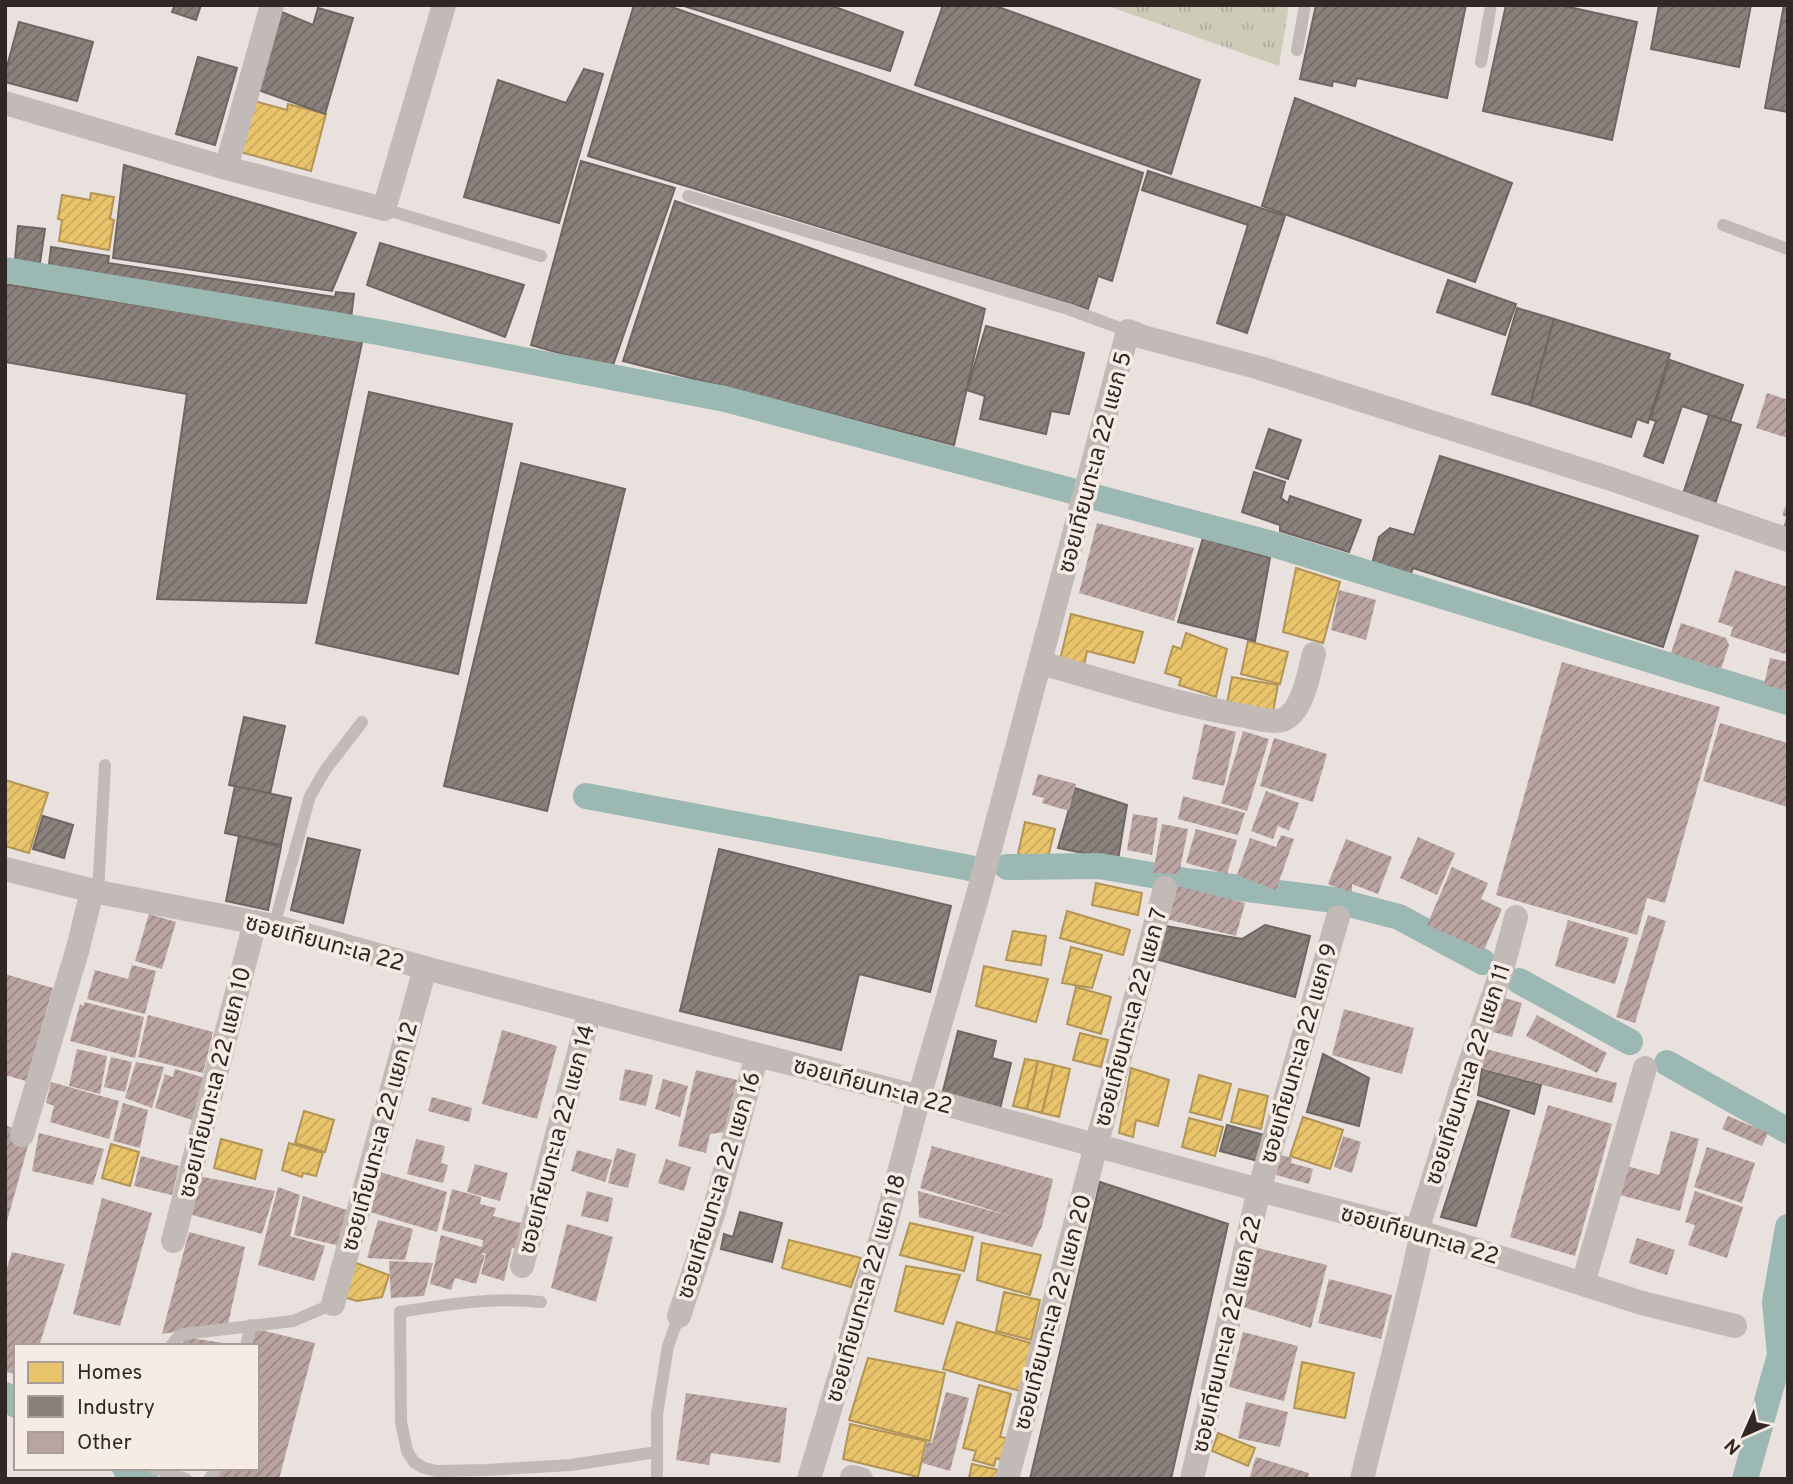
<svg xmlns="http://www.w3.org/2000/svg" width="1793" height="1484" font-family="Overpass,'Noto Sans Thai',sans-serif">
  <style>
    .grass { fill: url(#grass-tufts) }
    .homes { fill: url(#homes-hatch); stroke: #b29556; stroke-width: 2 }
    .industry { fill: url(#industry-hatch); stroke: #6f6662; stroke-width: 2 }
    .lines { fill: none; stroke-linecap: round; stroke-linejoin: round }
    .canal { stroke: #9cb8b3; stroke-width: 26 }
    .building { fill: url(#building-hatch) }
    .lane { stroke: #c2bab7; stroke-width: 12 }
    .street { stroke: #c2bab7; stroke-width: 24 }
    .labels { text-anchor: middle; stroke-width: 7; stroke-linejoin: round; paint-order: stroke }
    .street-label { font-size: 23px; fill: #312826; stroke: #f6ebe5 }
  </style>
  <defs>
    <pattern id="grass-tufts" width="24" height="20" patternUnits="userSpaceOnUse" patternTransform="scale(1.75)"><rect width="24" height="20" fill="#ccccb9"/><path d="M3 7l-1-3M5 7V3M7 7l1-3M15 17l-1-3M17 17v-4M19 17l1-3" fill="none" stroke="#b0af9f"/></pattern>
    <pattern id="homes-hatch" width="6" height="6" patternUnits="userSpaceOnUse" patternTransform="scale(1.75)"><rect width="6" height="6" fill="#e9c46a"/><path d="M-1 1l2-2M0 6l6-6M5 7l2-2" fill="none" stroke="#c8a85c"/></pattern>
    <pattern id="industry-hatch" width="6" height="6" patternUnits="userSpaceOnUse" patternTransform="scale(1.75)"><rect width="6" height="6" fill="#8a817c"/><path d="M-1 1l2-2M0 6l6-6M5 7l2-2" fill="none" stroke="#716a65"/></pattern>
    <pattern id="building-hatch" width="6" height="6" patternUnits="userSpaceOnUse" patternTransform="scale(1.75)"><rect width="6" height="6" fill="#baa4a2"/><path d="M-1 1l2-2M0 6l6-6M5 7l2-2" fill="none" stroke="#988684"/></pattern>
  </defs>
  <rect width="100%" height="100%" fill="#e8e1de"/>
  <path class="grass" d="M1105 5H1289L1279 66Z"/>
  <g class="homes">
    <path d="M254 101 287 110 288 104 326 114 311 171 240 152Z"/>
    <path d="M91 193 114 197 110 219 114 220 109 250 59 241 62 220 58 219 62 195 90 200Z"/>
    <path d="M1296 568 1340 582 1323 643 1283 632Z"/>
    <path d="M1071 614 1143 632 1134 663 1087 651 1083 671 1059 664Z"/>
    <path d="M1186 633 1227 649 1216 697 1179 685 1181 678 1165 673 1173 646 1181 649Z"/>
    <path d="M1248 641 1288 652 1280 684 1241 674Z"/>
    <path d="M1232 677 1278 685 1272 717 1226 709Z"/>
    <path d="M5 780 48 793 29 853 5 846Z"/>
    <path d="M1025 822 1055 829 1047 861 1018 854Z"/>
    <path d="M1096 883 1142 893 1138 915 1092 905Z"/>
    <path d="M1067 911 1130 930 1123 955 1060 938Z"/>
    <path d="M1013 931 1046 936 1041 965 1006 960Z"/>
    <path d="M1071 947 1102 955 1092 988 1062 983Z"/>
    <path d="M984 966 1048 979 1036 1022 976 1006Z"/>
    <path d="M1076 987 1111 997 1101 1034 1067 1024Z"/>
    <path d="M1080 1033 1108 1040 1101 1067 1073 1060Z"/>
    <path d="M1025 1059 1038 1061 1027 1109 1013 1106Z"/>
    <path d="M1038 1061 1054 1065 1042 1113 1027 1109Z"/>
    <path d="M1054 1065 1070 1069 1059 1117 1042 1113Z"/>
    <path d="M1131 1068 1169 1080 1158 1126 1136 1120 1133 1137 1119 1133Z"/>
    <path d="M1199 1075 1231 1084 1221 1120 1190 1112Z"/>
    <path d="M1239 1089 1268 1096 1261 1129 1231 1122Z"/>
    <path d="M304 1111 334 1120 325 1152 295 1143Z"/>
    <path d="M1303 1117 1343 1130 1330 1169 1290 1156Z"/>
    <path d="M1189 1118 1223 1127 1215 1156 1182 1147Z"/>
    <path d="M221 1139 262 1150 255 1179 214 1168Z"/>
    <path d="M289 1143 323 1153 316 1176 303 1173 302 1177 282 1170Z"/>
    <path d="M111 1144 139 1152 130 1186 102 1178Z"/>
    <path d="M910 1223 973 1237 964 1271 900 1255Z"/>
    <path d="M789 1240 861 1258 851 1287 782 1268Z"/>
    <path d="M982 1243 1041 1255 1030 1295 977 1280Z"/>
    <path d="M356 1263 389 1275 382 1297 357 1301 344 1297Z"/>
    <path d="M906 1266 960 1275 943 1324 895 1311Z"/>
    <path d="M1004 1292 1040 1300 1031 1340 996 1331Z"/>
    <path d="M957 1322 1034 1344 1020 1391 943 1369Z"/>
    <path d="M868 1358 945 1373 930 1441 849 1420Z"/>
    <path d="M1302 1362 1354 1373 1345 1418 1294 1408Z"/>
    <path d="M979 1385 1011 1394 1000 1437 1007 1438 1001 1460 996 1458 994 1466 973 1460 976 1451 963 1448Z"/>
    <path d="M850 1424 926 1441 918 1477 843 1459Z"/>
    <path d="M1218 1433 1255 1448 1248 1466 1212 1451Z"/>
    <path d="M972 1464 999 1470 997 1479 969 1478Z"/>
  </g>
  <g class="industry">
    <path d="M175 5H201L196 20 172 12Z"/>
    <path d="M634 5H666L1143 173 1112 281 1098 276 1088 309 588 156Z"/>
    <path d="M681 5H830L903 32 890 71Z"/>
    <path d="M943 5H993L1200 80 1171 174 915 85Z"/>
    <path d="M1316 5H1466L1447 98 1357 78 1355 86 1333 81 1332 86 1300 79Z"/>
    <path d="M1506 5H1560L1637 22 1612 140 1483 111Z"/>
    <path d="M1659 5H1751L1739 67 1651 49Z"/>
    <path d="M1784 5H1788V112L1765 108Z"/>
    <path d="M318 8 353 18 325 114 258 90 282 12 313 25Z"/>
    <path d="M19 22 93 42 77 101 5 82V74Z"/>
    <path d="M198 57 237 68 215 145 176 134Z"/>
    <path d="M584 69 603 74 559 223 464 197 498 80 566 103Z"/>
    <path d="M1295 98 1512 183 1475 282 1262 206Z"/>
    <path d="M581 161 675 188 612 368 531 345Z"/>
    <path d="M124 165 356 233 332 291 113 258Z"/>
    <path d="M1148 171 1285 216 1247 333 1217 323 1248 225 1142 190Z"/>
    <path d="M675 201 985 309 954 445 623 361Z"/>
    <path d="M18 226 45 229 40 263 15 260Z"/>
    <path d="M380 243 524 285 505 337 367 285Z"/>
    <path d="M51 247 109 256 108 263 335 297 336 292 354 294 351 318 48 273Z"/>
    <path d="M1448 280 1516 304 1505 335 1437 312Z"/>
    <path d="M5 284 196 314 363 338 306 603 157 599 187 394 5 362Z"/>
    <path d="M1517 308 1554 319 1530 405 1492 394Z"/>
    <path d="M1554 319 1670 354 1648 423 1637 419 1631 437 1530 405Z"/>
    <path d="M986 326 1084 353 1069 414 1051 411 1046 434 980 419 985 396 967 390Z"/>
    <path d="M1670 360 1743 385 1730 422 1682 406 1663 463 1644 456 1656 421 1650 419Z"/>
    <path d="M369 392 512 424 458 674 316 643Z"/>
    <path d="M1709 415 1741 425 1714 507 1682 497Z"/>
    <path d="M1269 429 1301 440 1288 479 1256 468Z"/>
    <path d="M1440 456 1698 536 1663 647 1413 568 1408 580 1371 568 1379 537 1390 528 1414 535Z"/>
    <path d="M521 463 625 489 547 811 444 786Z"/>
    <path d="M1254 472 1285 482 1281 498 1288 503 1290 496 1361 520 1349 552 1280 531V525L1242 512Z"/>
    <path d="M1203 538 1270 558 1255 641 1178 622Z"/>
    <path d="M244 717 285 726 270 794 229 785Z"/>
    <path d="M235 786 291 798 281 845 225 833Z"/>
    <path d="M1075 788 1127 805 1118 860 1058 848Z"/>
    <path d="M43 816 73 825 64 858 33 849Z"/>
    <path d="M239 836 281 847 268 910 226 901Z"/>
    <path d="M308 838 360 850 343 923 291 910Z"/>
    <path d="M719 849 951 906 930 992 859 974 841 1050 680 1011Z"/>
    <path d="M1265 925 1310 936 1295 997 1156 959 1165 926 1242 939Z"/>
    <path d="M958 1031 996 1041 992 1058 1011 1063 1000 1109 942 1095Z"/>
    <path d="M1323 1054 1369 1078 1359 1126 1307 1112Z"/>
    <path d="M1482 1069 1541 1085 1534 1114 1478 1095Z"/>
    <path d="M1478 1101 1509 1111 1476 1226 1441 1217Z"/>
    <path d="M1227 1125 1264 1135 1258 1161 1220 1151Z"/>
    <path d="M1100 1182 1228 1224 1171 1479H1030Z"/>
    <path d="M740 1212 782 1223 772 1262 721 1249 724 1234 733 1237Z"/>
  </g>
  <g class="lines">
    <g class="canal">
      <path d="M5 270 378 332 725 399 1276 545 1788 702"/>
      <path d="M586 796 970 868"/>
      <path d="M1007 867 1099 866 1186 881 1334 900 1399 917 1483 962"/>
      <path d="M1519 981 1630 1042"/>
      <path d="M1667 1063 1788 1131"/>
      <path d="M5 1395 16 1405"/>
      <path d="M125 1468 145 1479"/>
      <path d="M1745 1479 1780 1355 1775 1302 1788 1227"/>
    </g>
  </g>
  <g class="building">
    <path d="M1767 393 1788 400V438L1756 428Z"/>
    <path d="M1788 500V537L1781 535 1786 517 1782 515Z"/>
    <path d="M1097 523 1194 548 1174 621 1079 593Z"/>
    <path d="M1735 570 1788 587V644L1785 654 1730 636 1733 627 1718 622Z"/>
    <path d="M1339 590 1376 600 1366 640 1331 630Z"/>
    <path d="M1681 623 1726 638 1729 645 1721 669 1671 653Z"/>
    <path d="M1770 658 1788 662V691L1764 685Z"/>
    <path d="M1562 662 1720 707 1665 903 1647 898 1637 935 1496 895Z"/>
    <path d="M1720 723 1788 743 1787 807 1703 781Z"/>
    <path d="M1204 724 1236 732 1224 786 1192 779Z"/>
    <path d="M1243 731 1269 739 1247 811 1221 803Z"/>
    <path d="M1274 738 1327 754 1313 802 1260 786Z"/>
    <path d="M1038 774 1076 784 1069 811 1042 803 1044 798 1032 795Z"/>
    <path d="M1266 791 1299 803 1289 831 1278 826 1273 839 1251 831Z"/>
    <path d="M1183 796 1245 813 1238 835 1178 819Z"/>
    <path d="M1133 814 1158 818 1152 855 1127 850Z"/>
    <path d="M1162 824 1188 829 1179 874 1153 873Z"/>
    <path d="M1196 829 1237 840 1227 874 1186 863Z"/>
    <path d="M1281 835 1294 839 1276 890 1237 875 1250 838 1276 847Z"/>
    <path d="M1418 837 1455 853 1437 895 1400 878Z"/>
    <path d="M1346 839 1392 857 1378 894 1352 884V893L1328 884Z"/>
    <path d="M1452 867 1488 883 1481 899 1502 909 1484 950 1427 925Z"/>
    <path d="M1174 885 1245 903 1236 936 1166 919Z"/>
    <path d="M149 914 176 922 162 969 135 961Z"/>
    <path d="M1648 915 1666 921 1635 1023 1616 1017Z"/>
    <path d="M1568 920 1629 938 1615 984 1555 966Z"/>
    <path d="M132 965 156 971 145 1014 87 999 95 970 128 979Z"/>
    <path d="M5 974 53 988 26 1081 5 1075Z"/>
    <path d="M1498 996 1522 1003 1512 1037 1489 1031Z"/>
    <path d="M84 1002 144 1017 135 1058 70 1041 80 1004 84 1006Z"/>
    <path d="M1344 1009 1414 1028 1402 1074 1332 1055Z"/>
    <path d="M148 1015 213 1032 203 1073 138 1057Z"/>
    <path d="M1537 1015 1607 1053 1597 1073 1526 1036Z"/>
    <path d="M502 1030 557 1046 537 1119 482 1104Z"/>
    <path d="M77 1049 107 1056 100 1094 69 1086Z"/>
    <path d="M1486 1049 1617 1083 1612 1103 1482 1069Z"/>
    <path d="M111 1057 132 1062 125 1092 104 1087Z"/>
    <path d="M136 1062 164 1067 152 1108 125 1098Z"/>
    <path d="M175 1069 205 1078 192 1120 155 1108 165 1074 173 1077Z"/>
    <path d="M625 1069 653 1075 646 1106 619 1100Z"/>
    <path d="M696 1070 737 1080 724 1132 710 1134 706 1153 678 1146Z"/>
    <path d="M663 1079 688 1086 680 1117 655 1109Z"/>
    <path d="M51 1082 119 1101 109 1139 50 1122 54 1106 46 1103Z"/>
    <path d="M432 1097 472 1108 469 1122 428 1111Z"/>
    <path d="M123 1103 148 1110 140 1148 113 1141Z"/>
    <path d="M1548 1105 1612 1124 1575 1256 1510 1237Z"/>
    <path d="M1728 1116 1768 1133 1762 1146 1722 1129Z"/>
    <path d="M5 1125 31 1135 6 1225H5Z"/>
    <path d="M1671 1131 1699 1139 1680 1211 1620 1195 1627 1166 1659 1175Z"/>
    <path d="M39 1133 104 1149 93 1185 32 1171Z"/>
    <path d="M1343 1136 1361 1142 1352 1173 1334 1167Z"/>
    <path d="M416 1139 445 1146 441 1163 448 1165 443 1183 407 1174Z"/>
    <path d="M932 1146 1053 1179 1042 1226 1032 1247 919 1217 918 1191 1010 1216 920 1188Z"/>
    <path d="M1707 1147 1755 1163 1742 1203 1694 1187Z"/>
    <path d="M617 1148 636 1154 628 1188 608 1183Z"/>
    <path d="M577 1150 612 1160 605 1182 571 1171Z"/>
    <path d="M1281 1155 1292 1158 1291 1163 1313 1169 1309 1184 1276 1175Z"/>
    <path d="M141 1156 179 1166 172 1195 134 1186Z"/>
    <path d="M666 1159 691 1167 684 1191 658 1183Z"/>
    <path d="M475 1164 508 1173 500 1201 467 1192Z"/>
    <path d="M380 1172 447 1192 437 1232 370 1212Z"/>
    <path d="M198 1176 275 1191 262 1234 192 1215Z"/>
    <path d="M278 1187 300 1195 290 1236 325 1246 314 1281 258 1265Z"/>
    <path d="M452 1189 481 1197 480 1204 496 1208 493 1216 521 1223 515 1248H512L504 1281 481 1274 486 1254 483 1253 482 1255H485L476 1284 455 1278 451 1290 430 1284 441 1235 482 1247 483 1240 442 1230Z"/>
    <path d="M587 1191 613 1198 608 1222 581 1216Z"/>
    <path d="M1695 1191 1743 1207 1727 1258 1688 1245 1695 1225 1685 1222Z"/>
    <path d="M303 1196 350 1211 340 1246 294 1235Z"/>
    <path d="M102 1198 152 1213 120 1326 73 1314Z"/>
    <path d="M378 1220 413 1229 405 1260 367 1258Z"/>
    <path d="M567 1224 613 1237 596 1302 551 1288Z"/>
    <path d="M189 1232 245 1247 228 1324 162 1334Z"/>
    <path d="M1637 1238 1675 1250 1667 1275 1629 1263Z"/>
    <path d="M1254 1247 1327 1265 1311 1328 1243 1307Z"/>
    <path d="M12 1252 65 1264 39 1346H16V1374L5 1372V1274Z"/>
    <path d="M389 1261 433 1263 424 1296 391 1298Z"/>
    <path d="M1329 1279 1392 1295 1381 1339 1318 1323Z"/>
    <path d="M252 1328 315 1343 279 1479H217L220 1468H257V1346H248Z"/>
    <path d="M1243 1332 1298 1346 1284 1401 1229 1387Z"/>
    <path d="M184 1337 230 1344V1346H182Z"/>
    <path d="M946 1392 969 1398 950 1471 922 1463 927 1442 932 1443Z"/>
    <path d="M686 1393 787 1408 780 1463 711 1453 709 1465 676 1460Z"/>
    <path d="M1246 1402 1288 1412 1280 1447 1238 1438Z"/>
    <path d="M1256 1457 1309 1473 1307 1479H1249Z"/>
  </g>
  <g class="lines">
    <g class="lane">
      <path d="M1297 50 1305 5"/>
      <path d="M1481 62 1491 5"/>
      <path d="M688 196 1068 309 1128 331"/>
      <path d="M384 209 541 256"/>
      <path d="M1723 225 1788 249"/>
      <path d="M98 892 105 765"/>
      <path d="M274 926 310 796 326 769 362 722"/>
      <path d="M541 1302C493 1297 448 1304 400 1312L401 1422 407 1451 414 1462 424 1468 437 1471 487 1470 571 1465 657 1452"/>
      <path d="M171 1346 178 1337 184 1334 293 1321 333 1304"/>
      <path d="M246 1346 251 1325"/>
      <path d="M154 1468 186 1479"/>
      <path d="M209 1479 217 1468"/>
      <path d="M657 1479V1414L668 1346 679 1316"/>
    </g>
    <g class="street">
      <path d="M5 103 226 168 384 209 444 5"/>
      <path d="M226 168 272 5"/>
      <path d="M1041 663C1108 682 1175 704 1245 716 1255 718 1271 723 1282 720 1303 713 1309 672 1314 654"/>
      <path d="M5 869 98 892 274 926 425 968 919 1097 1259 1190 1417 1231 1642 1303 1735 1326"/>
      <path d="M22 1135 78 948 92 891"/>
      <path d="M1417 1231 1463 1083 1502 970 1516 917"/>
      <path d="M173 1241 255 922"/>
      <path d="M522 1266 590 1011"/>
      <path d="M1583 1284 1645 1068"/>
      <path d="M333 1304 425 968"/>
      <path d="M679 1316 714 1211 757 1055"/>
      <path d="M852 1477 861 1479"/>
      <path d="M809 1479 886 1222 919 1097 977 898 1128 331 1143 337 1260 368 1611 479 1788 540"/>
      <path d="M1007 1479 1165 888"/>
      <path d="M1192 1479 1259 1190 1338 917"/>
      <path d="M1362 1479C1382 1396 1405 1315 1422 1232"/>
    </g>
  </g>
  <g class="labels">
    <g class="street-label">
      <text transform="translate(1094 462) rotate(-75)" y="8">ซอยเทียนทะเล 22 แยก 5</text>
      <text transform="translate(325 942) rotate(15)" y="8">ซอยเทียนทะเล 22</text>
      <text transform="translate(1130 1017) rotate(-75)" y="8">ซอยเทียนทะเล 22 แยก 7</text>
      <text transform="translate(1298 1053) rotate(-74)" y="8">ซอยเทียนทะเล 22 แยก 9</text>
      <text transform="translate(1467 1074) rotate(-72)" y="8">ซอยเทียนทะเล 22 แยก 11</text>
      <text transform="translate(214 1082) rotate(-76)" y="8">ซอยเทียนทะเล 22 แยก 10</text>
      <text transform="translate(873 1085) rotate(15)" y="8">ซอยเทียนทะเล 22</text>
      <text transform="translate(379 1136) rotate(-75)" y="8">ซอยเทียนทะเล 22 แยก 12</text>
      <text transform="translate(556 1139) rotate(-75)" y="8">ซอยเทียนทะเล 22 แยก 14</text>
      <text transform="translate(718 1185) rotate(-73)" y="8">ซอยเทียนทะเล 22 แยก 16</text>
      <text transform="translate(1420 1234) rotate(16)" y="8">ซอยเทียนทะเล 22</text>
      <text transform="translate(865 1288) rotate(-74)" y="8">ซอยเทียนทะเล 22 แยก 18</text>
      <text transform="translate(1052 1312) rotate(-75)" y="8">ซอยเทียนทะเล 22 แยก 20</text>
      <text transform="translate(1226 1334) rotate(-77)" y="8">ซอยเทียนทะเล 22 แยก 22</text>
    </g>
  </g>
  <rect width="1793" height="1484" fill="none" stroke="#312826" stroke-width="14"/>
  <rect x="14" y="1344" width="245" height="126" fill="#f6ebe5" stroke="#a79d99" stroke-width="2"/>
  <rect x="28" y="1362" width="35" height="21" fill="#e9c46a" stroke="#a79d99" stroke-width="2"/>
  <text x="77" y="1379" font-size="21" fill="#312826">Homes</text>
  <rect x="28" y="1396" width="35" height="21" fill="#8a817c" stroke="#a79d99" stroke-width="2"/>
  <text x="77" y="1414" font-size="21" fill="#312826">Industry</text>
  <rect x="28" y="1432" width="35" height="21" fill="#baa4a2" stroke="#a79d99" stroke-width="2"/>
  <text x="77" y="1449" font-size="21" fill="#312826">Other</text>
  <g transform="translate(1744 1435) rotate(225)" stroke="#f6ebe5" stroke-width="5" paint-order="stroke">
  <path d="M0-5L12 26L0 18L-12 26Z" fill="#312826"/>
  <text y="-10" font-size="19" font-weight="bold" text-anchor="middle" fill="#312826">N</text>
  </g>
</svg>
